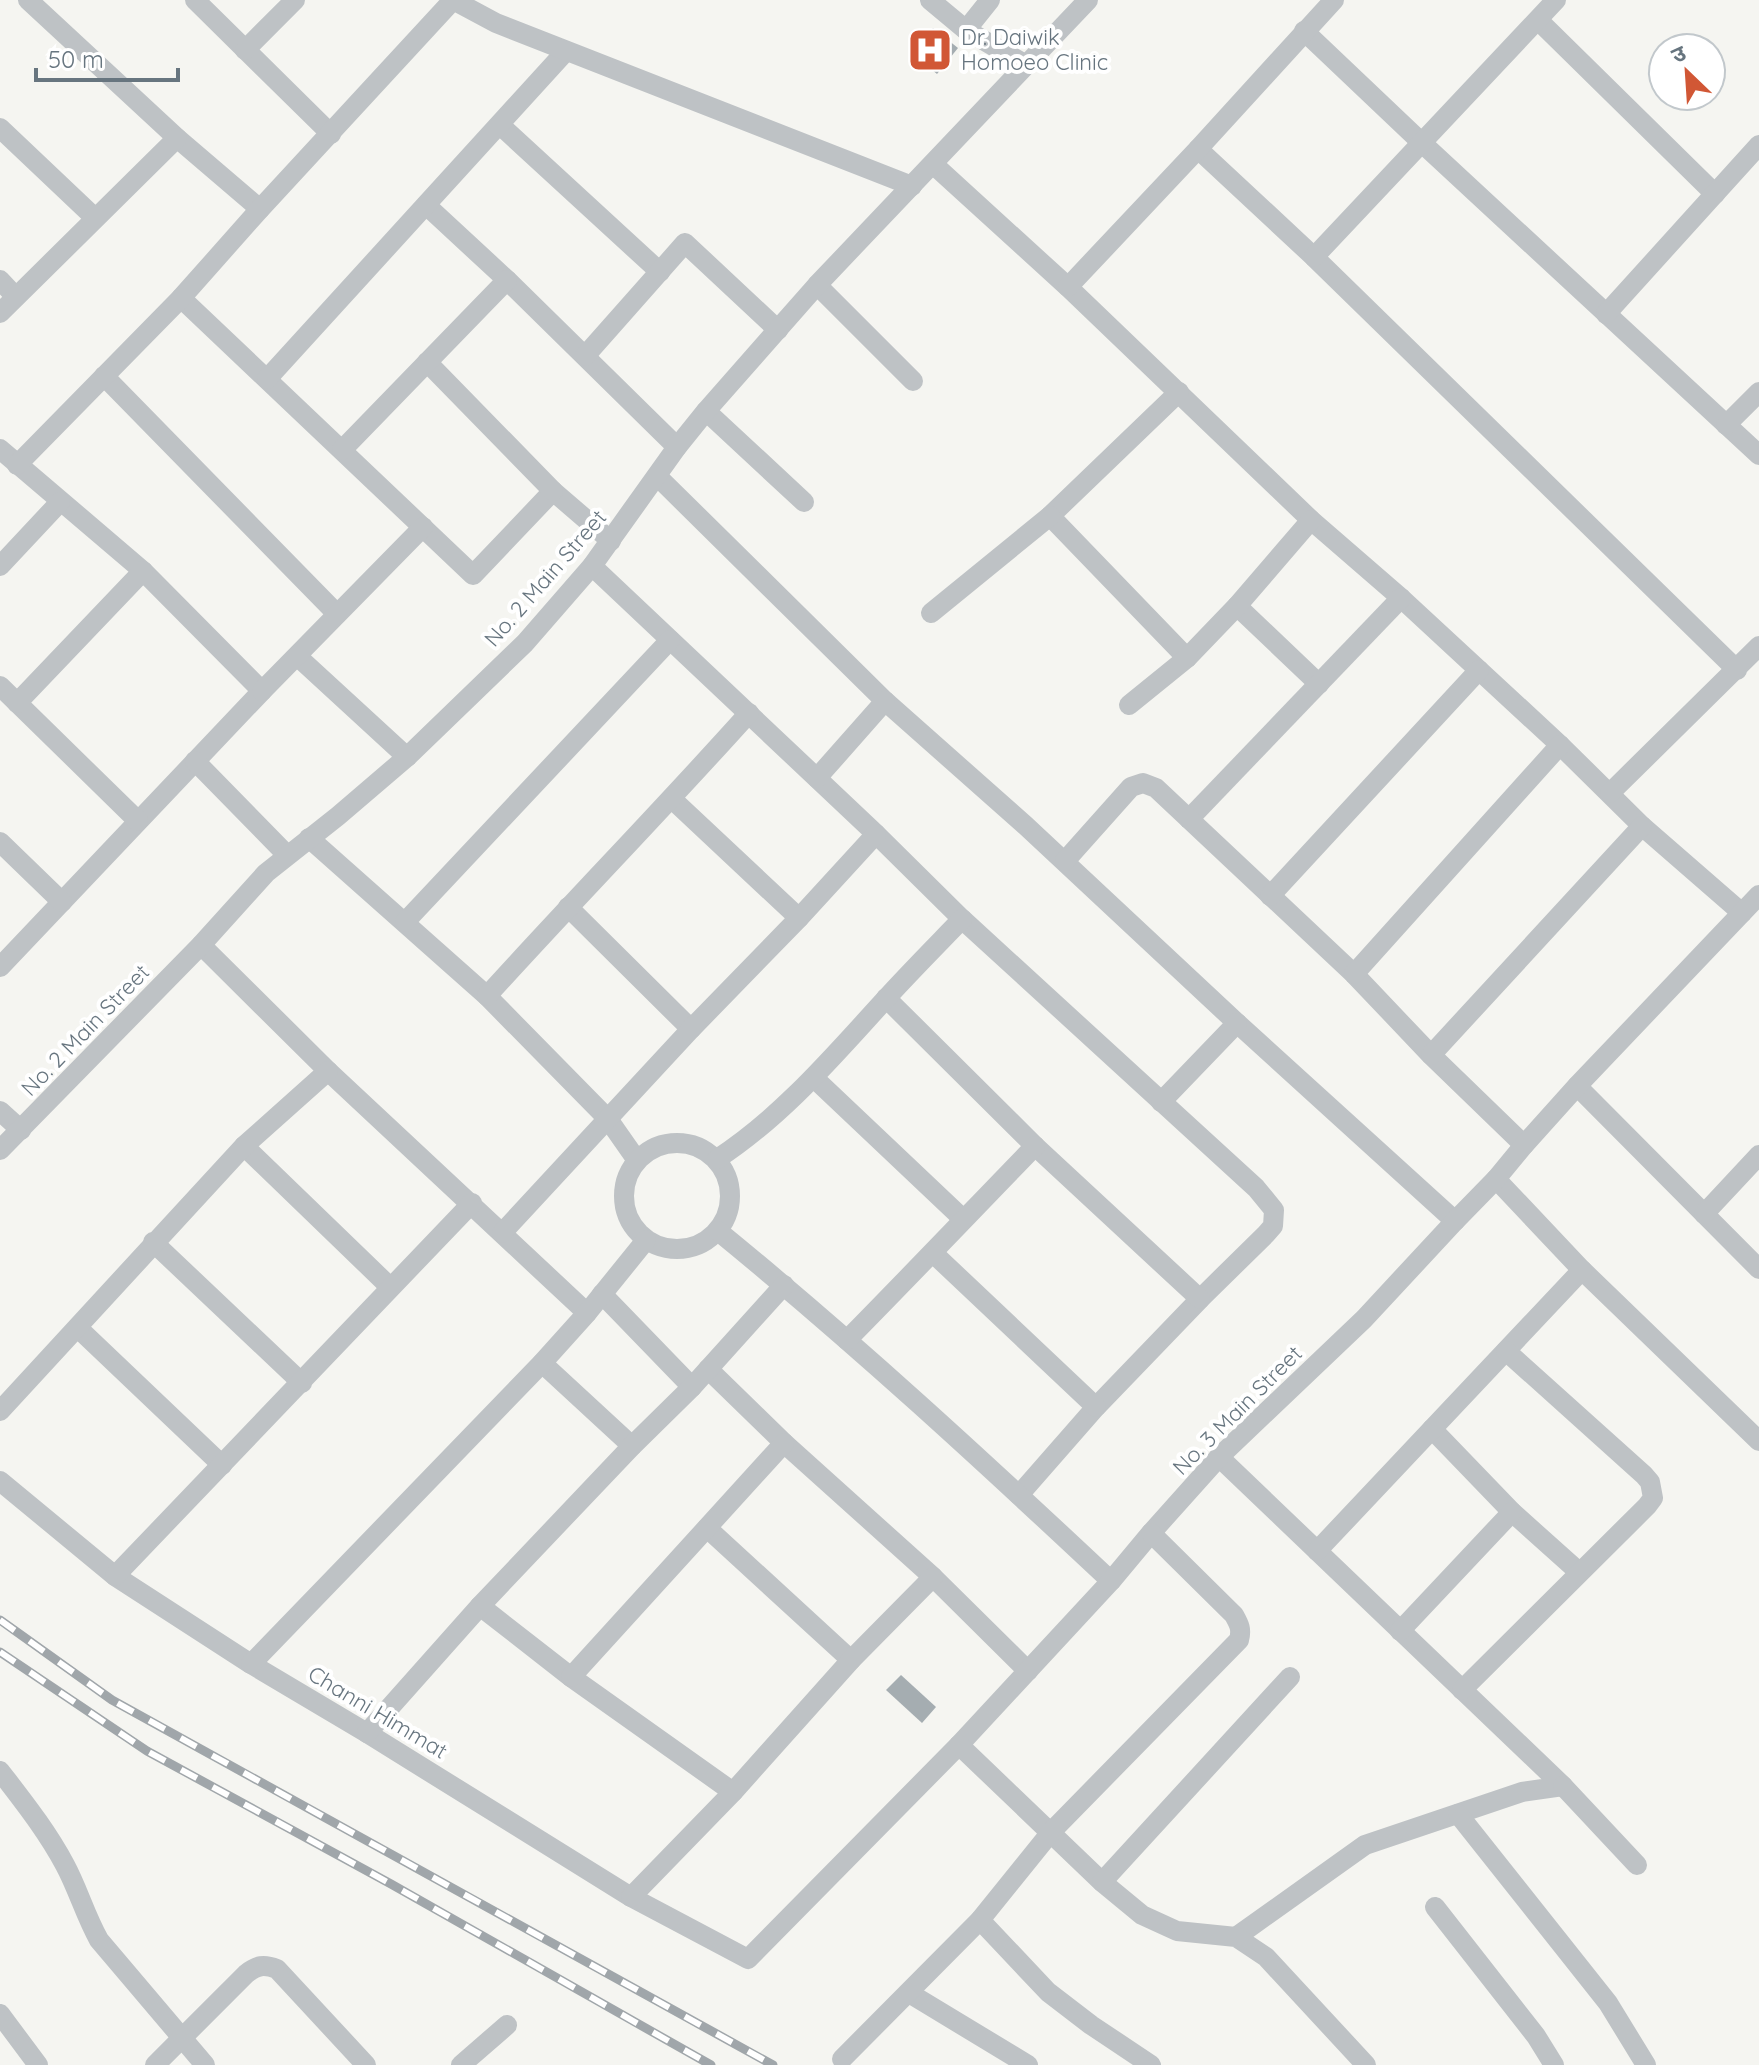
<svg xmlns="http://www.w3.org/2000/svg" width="1759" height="2065" font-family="Quicksand,'Noto Sans Devanagari',sans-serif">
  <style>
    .building { fill: #a5adb1 }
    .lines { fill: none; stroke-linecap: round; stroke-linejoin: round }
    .minor { stroke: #bec2c5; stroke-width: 20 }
    .rail-casing { stroke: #a0a6aa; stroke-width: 9 }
    .rail { stroke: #fff; stroke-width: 6; stroke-dasharray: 18; stroke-linecap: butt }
    .labels { text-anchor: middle; stroke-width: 8; stroke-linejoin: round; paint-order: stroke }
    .poi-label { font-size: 22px; fill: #67757f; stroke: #fff; text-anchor: start }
    .street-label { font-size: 22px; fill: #67757f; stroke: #fff }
  </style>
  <rect width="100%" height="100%" fill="#f5f5f1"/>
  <g class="building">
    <path d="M933 28 958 48 937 74 912 53Z"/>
    <path d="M901 1675 936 1707 922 1723 886 1690Z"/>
  </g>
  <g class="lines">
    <g class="minor">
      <path d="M28 0 177 138 260 209"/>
      <path d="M195 0 331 134"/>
      <path d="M930 0 966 30 1026 65"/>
      <path d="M1538 20 1715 194"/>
      <path d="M966 30 990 0"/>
      <path d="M1304 31 1422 143 1759 455"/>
      <path d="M245 50 295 0"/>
      <path d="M500 125 660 272"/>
      <path d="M0 128 95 218"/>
      <path d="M1198 149 1314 257 1737 670"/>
      <path d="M933 164 1068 287 1311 520 1401 598 1560 745 1642 826 1742 913"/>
      <path d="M426 205 507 280 677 447"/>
      <path d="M1314 257 1556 0"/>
      <path d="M0 280 15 296"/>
      <path d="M817 285 913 381"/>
      <path d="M1068 287 1198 149 1334 0"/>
      <path d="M181 298 473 575 553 491 611 541"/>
      <path d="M0 313 177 138"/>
      <path d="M1606 314 1759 145"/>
      <path d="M585 356 685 243 778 330"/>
      <path d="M427 362 553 491"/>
      <path d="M104 376 337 614"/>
      <path d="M267 379 566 51"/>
      <path d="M1179 392 1050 516 1187 658"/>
      <path d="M706 411 804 502"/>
      <path d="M1726 425 1759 392"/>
      <path d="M0 449 143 571 262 691 0 967"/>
      <path d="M342 450 507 280"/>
      <path d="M17 465 181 298 260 209 453 0 496 23 912 186"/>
      <path d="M657 476 885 701 1026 826 1237 1023 1455 1221"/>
      <path d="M0 566 60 502"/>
      <path d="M592 566 876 834 962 919 1256 1188 1274 1210 1273 1226 1266 1234 1200 1299 1096 1407 1019 1495"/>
      <path d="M1237 606 1319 684"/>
      <path d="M931 613 1050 516"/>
      <path d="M297 656 407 757"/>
      <path d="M0 686 138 821"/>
      <path d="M262 691 423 527"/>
      <path d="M17 703 143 571"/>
      <path d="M1129 705 1187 658 1237 606 1311 520"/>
      <path d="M195 761 287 855"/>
      <path d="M817 778 885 701"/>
      <path d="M1610 793 1759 646"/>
      <path d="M672 799 799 918"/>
      <path d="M1189 819 1401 598"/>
      <path d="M309 838 487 996 608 1119 636 1159"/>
      <path d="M0 842 62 902"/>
      <path d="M1065 861 1131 787 1143 783 1156 788 1354 974 1431 1055 1524 1145"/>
      <path d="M1270 896 1479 670"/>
      <path d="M568 907 691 1029"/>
      <path d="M405 922 670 640"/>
      <path d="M201 945 328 1071 587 1313"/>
      <path d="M1354 974 1560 745"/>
      <path d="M487 996C573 901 663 809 749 713"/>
      <path d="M886 998 1035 1146 1200 1299"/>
      <path d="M1431 1055 1642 826"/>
      <path d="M814 1078 963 1219"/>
      <path d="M1577 1086 1759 1269"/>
      <path d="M1161 1102 1237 1023"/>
      <path d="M0 1111 21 1130"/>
      <circle cx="677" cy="1196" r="53"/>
      <path d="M244 1146 390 1287"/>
      <path d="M0 1150 201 945 266 873 338 816 407 757 525 643 592 566 677 447 706 411 817 285 1088 0"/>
      <path d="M717 1159C781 1117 830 1060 881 1004 907 975 935 947 962 919"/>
      <path d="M1496 1179 1582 1270 1759 1441"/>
      <path d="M1704 1214 1759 1155"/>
      <path d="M718 1231C854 1342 983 1461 1111 1581"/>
      <path d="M502 1233 691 1029 799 918 876 834"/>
      <path d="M153 1242 302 1383"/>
      <path d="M933 1253 1096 1407"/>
      <path d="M602 1294 692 1387"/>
      <path d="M78 1328 222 1465"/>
      <path d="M847 1340C910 1276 972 1211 1035 1146"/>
      <path d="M542 1363 632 1446"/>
      <path d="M708 1369 784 1443 933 1577 1028 1671"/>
      <path d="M0 1411 244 1146 328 1071"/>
      <path d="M1432 1429 1512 1512 1579 1572"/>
      <path d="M1219 1457 1563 1786 1522 1792 1365 1845 1236 1937"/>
      <path d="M0 1481 115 1576 251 1664 367 1733 631 1897 748 1959 959 1745 1111 1581 1151 1533 1219 1457 1364 1319 1455 1221 1496 1179 1524 1145 1577 1086 1759 895"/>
      <path d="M707 1528 851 1660"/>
      <path d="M1317 1551 1582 1270"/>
      <path d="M115 1576 472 1203"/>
      <path d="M480 1606 571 1677 733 1792"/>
      <path d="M1400 1631 1512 1512"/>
      <path d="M251 1664 542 1363 587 1313 646 1240"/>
      <path d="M571 1677 784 1443"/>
      <path d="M1462 1690 1647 1506 1653 1498 1650 1482 1644 1475 1506 1351"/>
      <path d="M367 1733 480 1606 632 1446 692 1387 784 1285"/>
      <path d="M959 1745 1102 1882 1142 1915 1177 1931 1236 1937 1266 1957 1366 2065"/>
      <path d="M0 1771C23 1801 47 1831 65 1865 78 1889 85 1915 99 1940L205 2065"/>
      <path d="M1563 1786 1637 1865"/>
      <path d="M1458 1814 1608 2003 1646 2065"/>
      <path d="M1102 1882 1290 1677"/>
      <path d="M631 1897 733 1792 851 1660 933 1577"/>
      <path d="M1435 1907 1536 2036 1554 2065"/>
      <path d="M980 1920 1048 1992 1091 2025 1151 2065"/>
      <path d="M909 1993 1028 2065"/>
      <path d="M0 2014 38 2065"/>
      <path d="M842 2059 980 1920 1051 1832 1239 1640C1242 1629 1239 1624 1234 1615L1151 1533"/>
      <path d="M155 2065 246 1974C257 1965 264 1964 277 1969L366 2065"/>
      <path d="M461 2065 507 2025"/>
    </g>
    <g class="rail-casing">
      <g id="rail">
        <path d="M0 1620 112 1700 773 2065"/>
        <path d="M0 1652 147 1751 391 1884 711 2065"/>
      </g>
    </g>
    <use href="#rail" class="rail"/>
  </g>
  <defs>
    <g id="hospital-square" transform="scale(2.3)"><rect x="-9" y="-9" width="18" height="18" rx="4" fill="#d15735" stroke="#fff"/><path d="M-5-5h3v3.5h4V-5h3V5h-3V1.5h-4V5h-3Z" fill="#fff"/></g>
  </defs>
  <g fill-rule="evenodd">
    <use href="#hospital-square" x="930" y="50"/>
  </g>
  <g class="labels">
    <g class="poi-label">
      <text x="961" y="45">Dr. Daiwik<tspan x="961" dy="25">Homoeo Clinic</tspan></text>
    </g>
    <g class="street-label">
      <text transform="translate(545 578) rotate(-49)" y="8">No. 2 Main Street</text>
      <text transform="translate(85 1030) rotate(-46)" y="8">No. 2 Main Street</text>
      <text transform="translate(1237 1410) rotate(-45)" y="8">No. 3 Main Street</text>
      <text transform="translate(378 1712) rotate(31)" y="8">Channi Himmat</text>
    </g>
  </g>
  <g transform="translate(1687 72) rotate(335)"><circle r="38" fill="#ffffff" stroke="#c2c8cc" stroke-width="2"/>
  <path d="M0-6L14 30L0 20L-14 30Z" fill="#d15735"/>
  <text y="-12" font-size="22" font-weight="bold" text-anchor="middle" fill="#67757f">उ</text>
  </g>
  <path d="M36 68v12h142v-12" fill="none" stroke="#67757f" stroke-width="4"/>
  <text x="48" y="68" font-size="24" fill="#67757f" stroke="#ffffff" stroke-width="6" paint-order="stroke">50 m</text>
</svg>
